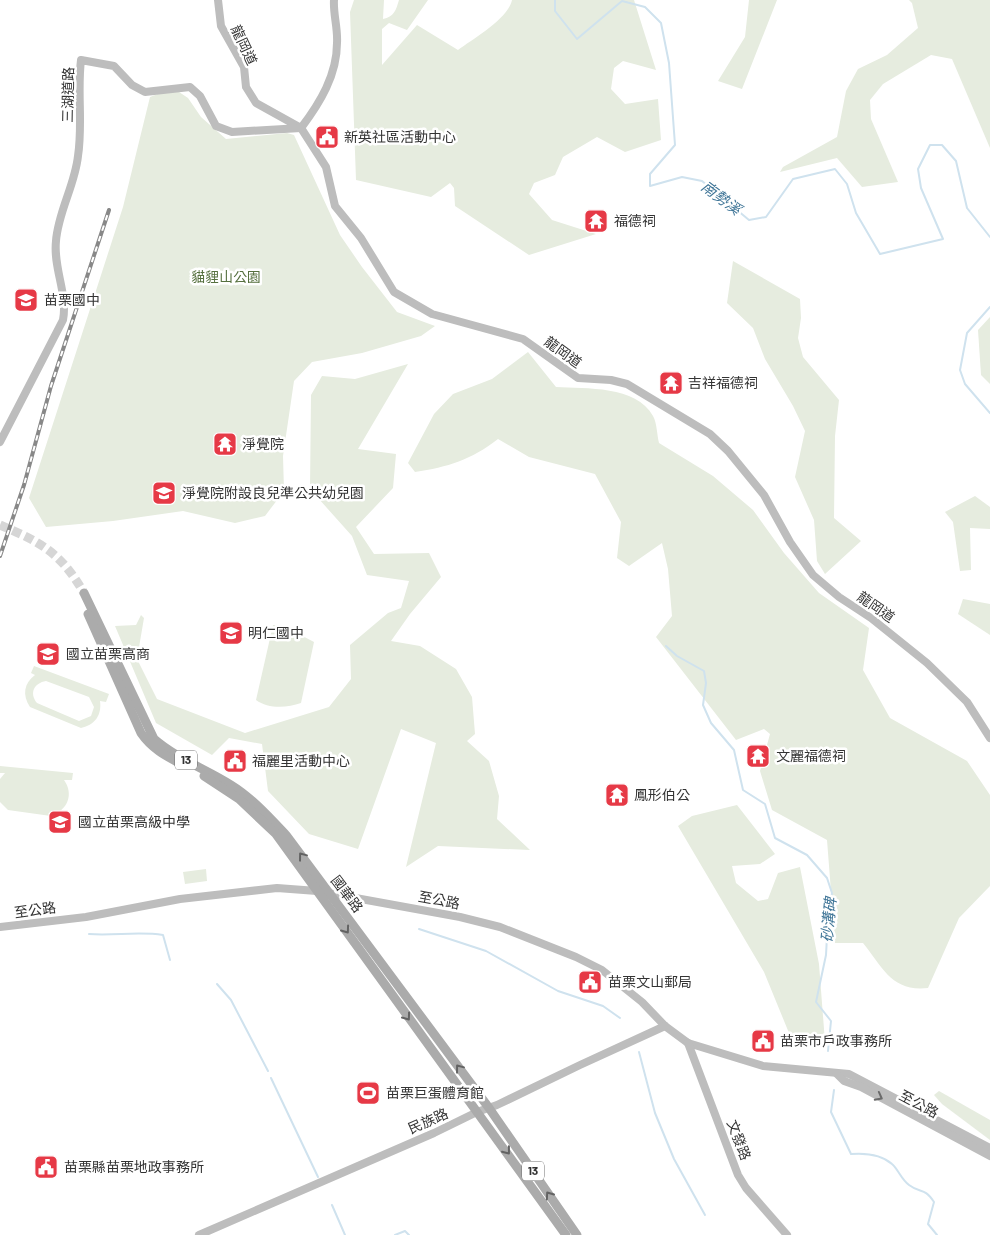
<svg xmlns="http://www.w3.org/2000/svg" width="990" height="1235" font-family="Barlow,'Noto Sans TC',sans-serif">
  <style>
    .green { fill: #e6ecdf; fill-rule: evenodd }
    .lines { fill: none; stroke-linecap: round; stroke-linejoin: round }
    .stream { stroke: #cfe2ee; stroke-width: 2 }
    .primary-tunnel { stroke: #d6d6d6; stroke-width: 9; stroke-dasharray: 9 4.5; stroke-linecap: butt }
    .secondary { stroke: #bdbdbd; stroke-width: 8 }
    .primary { stroke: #ababab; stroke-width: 9 }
    .rail-casing { stroke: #888; stroke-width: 4 }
    .rail { stroke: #fff; stroke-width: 2; stroke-dasharray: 5.5; stroke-linecap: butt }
    .oneway { stroke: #636363 }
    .oneway2 { stroke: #6a6a6a }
    .labels { text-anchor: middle; stroke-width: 5; stroke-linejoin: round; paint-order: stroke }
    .shield { fill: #fff; stroke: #707070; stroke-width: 1 }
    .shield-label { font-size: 12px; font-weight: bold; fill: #333 }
    .street-label { font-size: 14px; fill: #333; stroke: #fff }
    .poi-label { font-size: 14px; fill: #333; stroke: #fff; text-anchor: start }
    .park-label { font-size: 14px; fill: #56703f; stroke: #fff }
    .water-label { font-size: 15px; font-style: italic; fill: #3f7597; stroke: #fff }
  </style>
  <rect width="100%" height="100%" fill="#fff"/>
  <g class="green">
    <path d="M354 0H384L383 19C394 17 396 10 399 0H428L407 30 389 23 382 29V65L417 25 458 50C473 39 508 19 512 0H634L656 70 623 61 614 68 611 89 625 104 658 99 661 140 625 152 597 137 563 157 555 175 534 183 529 194 552 220 596 234 529 255 455 206 454 188 450 183 431 197 356 180 350 12Z"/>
    <path d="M749 0H777L742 89 718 81 745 37Z"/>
    <path d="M909 0H990V148L952 59 931 55 883 84 870 100 871 119 898 182 862 187 837 158 780 172 783 167 837 137 846 91 858 69 887 55 918 28 912 3Z"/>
    <path d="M173 88 188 98 201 117 226 139 287 133 294 135 340 235 362 267 397 312 435 326 421 336 362 353 312 362 294 381 283 456 284 491 265 516 235 523 183 511 113 521 46 527 29 498 123 207 150 97Z"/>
    <path d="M733 261 800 299 801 318 798 338 803 357 839 400 835 436 834 518 861 541 825 574 817 561 814 520 795 477 805 431 793 406 765 359 753 328 727 303Z"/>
    <path d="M990 317V384L981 375 978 330Z"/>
    <path d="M528 352 556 387C586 389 636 385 653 416 657 423 657 435 659 443L713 476 753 510 784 553 819 593 869 628 863 670 890 718 967 761 990 795V886L959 918 928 988C892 992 883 968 863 943H835L827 840 772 810 760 771 770 734 764 729 736 740 656 637 672 616 668 569 662 543 629 566 617 558 621 522 595 474 529 457 498 439C471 460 448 467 415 472L408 463 434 414 453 394 492 379Z"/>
    <path d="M408 364 358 449 396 454 393 488 356 527 374 554 429 553 441 577 410 614 391 641 420 646 456 669 472 697 475 734 467 741 489 761 499 796 497 819 530 850 438 846 406 867 436 743 401 729 358 849 309 834 268 791 262 744 229 738 212 755 156 723 115 626 136 625 141 615 144 618 137 659 157 699 245 733 329 707 351 679 350 645 388 613 401 608 409 581 367 575 352 536 310 489 311 395 322 376 355 379Z"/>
    <path d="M975 496 990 507V529L970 528 971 570 960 571 953 522 945 512Z"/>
    <path d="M963 599 990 604V635L958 614Z"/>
    <path d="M273 625H277V635L293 631 314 642 301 703C287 708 268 709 256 700Z"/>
    <path d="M34 666 109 694 106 702 100 701C102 715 95 725 81 728L30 707C22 695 24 683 35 675L31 673ZM46 681 89 697 94 707 91 716 79 721 37 703C29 693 34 683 46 681Z"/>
    <path d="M0 766 73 773 72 780H64C74 794 68 810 51 816L8 810 0 802V779L5 773H0Z"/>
    <path d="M737 805 775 854 760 864 732 866 736 883 758 901 768 899 778 873 800 867 819 964 825 1042 789 1033 764 972 678 826 692 816Z"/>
    <path d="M206 869 207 881 185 884 183 872Z"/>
    <path d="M939 1091 990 1120V1140L942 1104 934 1095Z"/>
  </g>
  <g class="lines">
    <g class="stream">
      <path d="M555 0V11L577 39 622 1 645 7 661 23 669 63 675 145 650 174V186L682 177 702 181 749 220 766 217 793 179 835 169 847 184 856 213 880 254 943 239 921 188 918 169 930 145H942L956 161 967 208 990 237"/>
      <path d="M990 307 967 333 960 370 965 384 990 413"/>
      <path d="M666 646 677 656 704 671 706 683 703 705 711 723 734 750 743 790 765 804 775 838 807 855 827 878 832 893 828 918 826 955 816 1002 831 1021 828 1051"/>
      <path d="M419 929 486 951 558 991 603 1006 620 1018"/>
      <path d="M89 934C114 936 138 931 163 935L170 960"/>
      <path d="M217 984 231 1000 268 1071"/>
      <path d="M639 1052 655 1113 674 1159 705 1215"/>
      <path d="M271 1078 318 1177"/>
      <path d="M834 1090 831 1112 851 1154C864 1153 881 1154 892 1164 898 1169 901 1179 909 1185 921 1194 924 1187 934 1202L928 1224 937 1235"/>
      <path d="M332 1205 345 1235"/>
      <path d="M395 1235 405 1231 409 1235"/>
    </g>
    <path class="primary-tunnel" d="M0 525C41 542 61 553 84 593"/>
    <g class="secondary">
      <path d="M218 0 221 26 244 67 246 87 256 103 301 128 326 167 335 206 361 238 394 292 432 314 523 339 578 378 611 380 627 384 710 434 728 451 764 495 790 542 813 575 839 597 871 618 927 663 967 702 990 738"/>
      <path d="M0 442 63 320C68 294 53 268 56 241 58 212 75 185 78 156 83 124 77 92 81 60L114 66 132 85 145 92 190 87 200 96 216 126 232 132 301 128C320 103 337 75 337 43 338 28 333 14 334 0"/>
      <path d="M0 927 86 917 180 899 277 888 317 891 460 917 500 927 576 957 602 970 642 1002 665 1026 688 1043 763 1066 849 1074 990 1148"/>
      <path d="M688 1043 738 1175 746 1188 787 1235"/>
      <path d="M837 1074 844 1081 861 1087 990 1156"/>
      <path d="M199 1235 434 1133 477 1112 497 1105 580 1065 665 1026"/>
    </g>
    <g class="primary">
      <path d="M84 593 154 739C177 759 206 769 231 785 252 798 269 817 286 835L489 1108 577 1235"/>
      <path d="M88 614 141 733C152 749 166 756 183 765"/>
      <path d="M204 776 239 799 276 834 566 1235"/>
    </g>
    <g class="rail-casing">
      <path id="rail" d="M0 556 24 485 51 386 109 210"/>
    </g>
    <use href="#rail" class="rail"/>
  </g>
  <defs><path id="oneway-chevron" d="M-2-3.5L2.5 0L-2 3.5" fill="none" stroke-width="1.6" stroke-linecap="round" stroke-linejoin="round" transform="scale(1.25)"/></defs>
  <g class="oneway">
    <use href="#oneway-chevron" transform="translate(302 856) rotate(-127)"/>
    <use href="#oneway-chevron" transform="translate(346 930) rotate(54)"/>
    <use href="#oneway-chevron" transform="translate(407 1017) rotate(54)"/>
    <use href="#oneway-chevron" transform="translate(459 1068) rotate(-127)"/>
    <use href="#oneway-chevron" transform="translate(507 1151) rotate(52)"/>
    <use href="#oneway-chevron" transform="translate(549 1195) rotate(-125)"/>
  </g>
  <use class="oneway2" href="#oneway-chevron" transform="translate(879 1097) rotate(28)"/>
  <defs>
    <g id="civic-square" transform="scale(1.25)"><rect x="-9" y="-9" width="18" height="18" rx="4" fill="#e63946" stroke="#fff"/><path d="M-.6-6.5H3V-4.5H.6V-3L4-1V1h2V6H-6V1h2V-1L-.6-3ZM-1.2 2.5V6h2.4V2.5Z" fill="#fff"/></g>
    <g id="temple-square" transform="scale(1.25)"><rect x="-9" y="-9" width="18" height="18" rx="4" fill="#e63946" stroke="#fff"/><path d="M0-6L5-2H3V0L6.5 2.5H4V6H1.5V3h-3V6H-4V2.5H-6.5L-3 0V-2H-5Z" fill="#fff"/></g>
    <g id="school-square" transform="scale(1.25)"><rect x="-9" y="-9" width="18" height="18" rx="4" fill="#e63946" stroke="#fff"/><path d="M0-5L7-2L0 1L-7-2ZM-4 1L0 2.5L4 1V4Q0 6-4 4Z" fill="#fff"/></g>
    <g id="stadium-square" transform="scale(1.25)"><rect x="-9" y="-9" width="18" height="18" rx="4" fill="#e63946" stroke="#fff"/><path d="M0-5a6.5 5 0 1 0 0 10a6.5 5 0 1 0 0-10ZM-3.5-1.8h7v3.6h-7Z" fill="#fff"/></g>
  </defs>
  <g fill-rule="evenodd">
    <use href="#civic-square" x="327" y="137"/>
    <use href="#temple-square" x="596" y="221"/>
    <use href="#school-square" x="26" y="300"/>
    <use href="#temple-square" x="671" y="383"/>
    <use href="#temple-square" x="225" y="444"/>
    <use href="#school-square" x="164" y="493"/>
    <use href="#school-square" x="231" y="633"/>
    <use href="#school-square" x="48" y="654"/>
    <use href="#temple-square" x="758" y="756"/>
    <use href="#civic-square" x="235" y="761"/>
    <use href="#temple-square" x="617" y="795"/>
    <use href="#school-square" x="60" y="822"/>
    <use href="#civic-square" x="590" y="982"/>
    <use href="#civic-square" x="763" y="1041"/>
    <use href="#stadium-square" x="368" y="1093"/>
    <use href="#civic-square" x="46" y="1167"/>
  </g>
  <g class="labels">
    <g class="shield">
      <rect x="175" y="750.5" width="22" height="19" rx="4"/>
      <rect x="522" y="1161.5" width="22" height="19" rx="4"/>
    </g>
    <g class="shield-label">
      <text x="186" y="764">13</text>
      <text x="533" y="1175">13</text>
    </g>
    <g class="street-label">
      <text transform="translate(244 45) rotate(65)" y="5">龍岡道</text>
      <text transform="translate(68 95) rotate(-89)" y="5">三湖道路</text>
      <text transform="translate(563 352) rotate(36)" y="5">龍岡道</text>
      <text transform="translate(876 607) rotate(35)" y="5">龍岡道</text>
      <text transform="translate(347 894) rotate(53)" y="5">國華路</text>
      <text transform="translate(439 900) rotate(11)" y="5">至公路</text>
      <text transform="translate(35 910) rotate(-8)" y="5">至公路</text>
      <text transform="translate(919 1104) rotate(28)" y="5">至公路</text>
      <text transform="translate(428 1121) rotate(-24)" y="5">民族路</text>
      <text transform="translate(739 1140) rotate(69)" y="5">文發路</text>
    </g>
    <g class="poi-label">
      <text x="344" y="142">新英社區活動中心</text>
      <text x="614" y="226">福德祠</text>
      <text x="44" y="305">苗栗國中</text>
      <text x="688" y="388">吉祥福德祠</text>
      <text x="242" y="449">淨覺院</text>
      <text x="182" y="498">淨覺院附設良兒準公共幼兒園</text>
      <text x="248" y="638">明仁國中</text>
      <text x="66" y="659">國立苗栗高商</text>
      <text x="776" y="761">文麗福德祠</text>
      <text x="252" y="766">福麗里活動中心</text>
      <text x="634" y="800">鳳形伯公</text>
      <text x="78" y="827">國立苗栗高級中學</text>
      <text x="608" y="987">苗栗文山郵局</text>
      <text x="780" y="1046">苗栗市戶政事務所</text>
      <text x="386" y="1098">苗栗巨蛋體育館</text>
      <text x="64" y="1172">苗栗縣苗栗地政事務所</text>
    </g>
    <g class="park-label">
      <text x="226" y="282">貓貍山公園</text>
    </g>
    <g class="water-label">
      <text transform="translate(721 198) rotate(37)" y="5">南勢溪</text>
      <text transform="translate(829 920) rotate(-85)" y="5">砂溝碑</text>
    </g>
  </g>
</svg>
